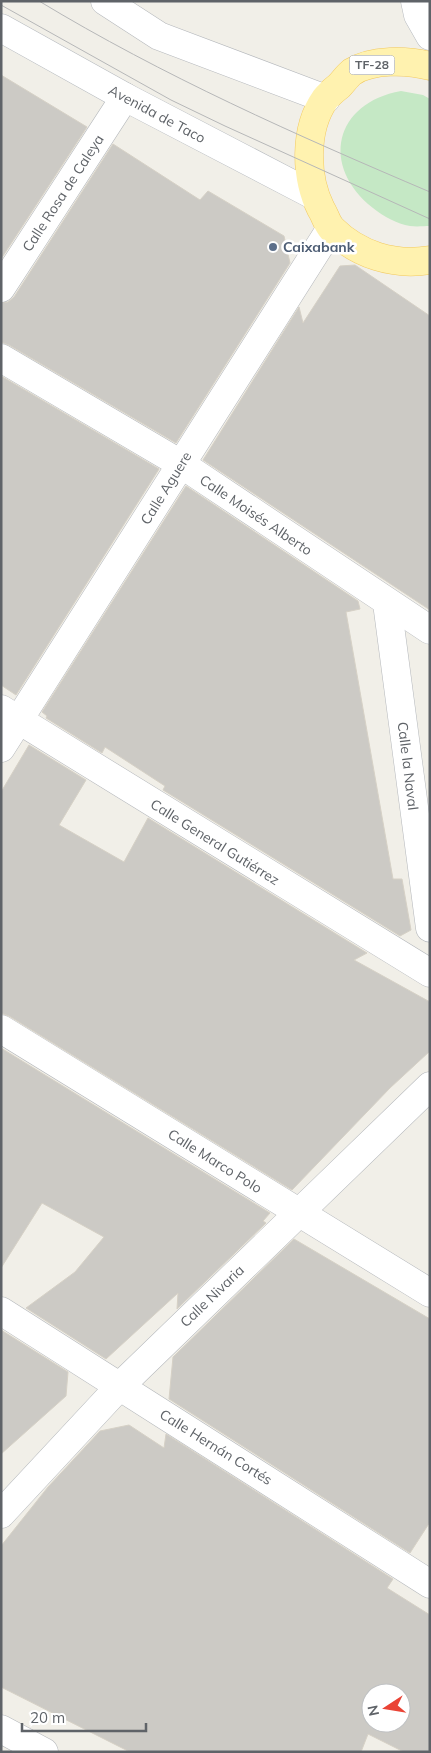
<svg xmlns="http://www.w3.org/2000/svg" width="431" height="1753" font-family="Mulish,sans-serif">
  <style>
    .green { fill: #c5e8c5 }
    .building { fill: #cccac5; stroke: #d6d1c6; fill-rule: evenodd }
    .lines { fill: none; stroke-linecap: round; stroke-linejoin: round }
    .pedestrian-casing { stroke: #b5b8bc; stroke-width: 29 }
    .minor-casing { stroke: #b5b8bc; stroke-width: 29 }
    .secondary-casing { stroke: #b6babf; stroke-width: 29 }
    .primary-casing { stroke: #f2c960; stroke-width: 29 }
    .pedestrian { stroke: #fff; stroke-width: 28 }
    .minor { stroke: #fff; stroke-width: 28 }
    .secondary { stroke: #fff; stroke-width: 28 }
    .primary { stroke: #fff2af; stroke-width: 28 }
    .tram { stroke: #b6b7b8; stroke-width: 1 }
    .service-dot { fill: #5c6f8a; stroke: #fff; stroke-width: 2 }
    .labels { text-anchor: middle; stroke-width: 5; stroke-linejoin: round; paint-order: stroke }
    .shield { fill: #fff; stroke: #8f9295; stroke-width: 1 }
    .shield-label { font-size: 12px; font-weight: bold; fill: #5f6368 }
    .street-label { font-size: 14px; fill: #5f6368; stroke: #fff }
    .service-label { font-size: 14px; font-weight: bold; fill: #4e5e75; stroke: #fff; text-anchor: start }
  </style>
  <rect width="100%" height="100%" fill="#f1efe8"/>
  <path class="green" d="M401 91 423 95 430 99V226C424 226 417 227 410 226 397 224 383 216 373 208 320 166 334 103 401 91Z"/>
  <g class="building">
    <path d="M1 75 87 127 1 259Z"/>
    <path d="M113 144 200 200 208 191 284 236 290 263 176 443 9 345 1 342V303L8 302 14 297Z"/>
    <path d="M355 265 430 316V610L203 460 299 307 303 323 340 266Z"/>
    <path d="M1 376 159 469 16 695 1 685Z"/>
    <path d="M186 486 358 601 360 609 346 612 393 879H402L411 930 400 936 163 790 165 786 105 747 102 753 46 718 47 716 42 712Z"/>
    <path d="M29 745 86 780 59 825 124 862 148 818 367 953 354 960 430 1002V1051L390 1088 292 1190 9 1016 1 1013V792Z"/>
    <path d="M1 1048 270 1213 263 1221 266 1223 177 1309 178 1293 106 1359 26 1308 75 1272 104 1237 42 1203 1 1268Z"/>
    <path d="M294 1239 430 1319V1522L410 1553 169 1399 173 1357Z"/>
    <path d="M1 1330 68 1372 66 1396 1 1454Z"/>
    <path d="M129 1425 164 1448 166 1434 393 1579 387 1588 430 1615V1752H404L368 1734 361 1752H130L1 1687V1546L48 1487 100 1431ZM371 1693H401V1723H371Z"/>
  </g>
  <g class="lines">
    <g class="pedestrian-casing">
      <path id="pedestrian" d="M105 1 159 36 326 99"/>
    </g>
    <g class="minor-casing">
      <g id="minor">
        <path d="M1 288 125 97"/>
        <path d="M1 358 181 464 430 630"/>
        <path d="M387 603 430 928"/>
        <path d="M1 709 430 973"/>
        <path d="M1 748 331 228"/>
        <path d="M1 1029 430 1293"/>
        <path d="M1 1311 430 1584"/>
        <path d="M1 1514 120 1386 430 1086"/>
        <path d="M1 1729 44 1752"/>
      </g>
    </g>
    <g class="secondary-casing">
      <g id="secondary">
        <path d="M415 1 418 15 430 36"/>
        <path d="M1 28 125 97 315 196"/>
      </g>
    </g>
    <g class="primary-casing">
      <path id="primary" d="M430 66C407 60 372 59 352 72 347 76 343 82 339 86 334 90 329 94 325 99 304 129 305 177 321 209 325 215 327 224 332 229 358 255 394 266 430 260"/>
    </g>
    <use href="#pedestrian" class="pedestrian"/>
    <use href="#minor" class="minor"/>
    <use href="#secondary" class="secondary"/>
    <use href="#primary" class="primary"/>
    <g class="tram">
      <path d="M39 1C163 76 296 135 430 192"/>
      <path d="M1 5 171 100 225 126 430 219"/>
    </g>
  </g>
  <circle class="service-dot" cx="273" cy="247" r="5"/>
  <g class="labels">
    <rect class="shield" x="349.5" y="55.5" width="45" height="19" rx="4"/>
    <g class="shield-label">
      <text x="372" y="69">TF-28</text>
    </g>
    <g class="street-label">
      <text transform="translate(157 114) rotate(28)" y="5">Avenida de Taco</text>
      <text transform="translate(63 193) rotate(-57)" y="5">Calle Rosa de Caleya</text>
      <text transform="translate(166 488) rotate(-58)" y="5">Calle Aguere</text>
      <text transform="translate(256 515) rotate(34)" y="5">Calle Moisés Alberto</text>
      <text transform="translate(408 766) rotate(83)" y="5">Calle la Naval</text>
      <text transform="translate(215 842) rotate(32)" y="5">Calle General Gutiérrez</text>
      <text transform="translate(215 1161) rotate(32)" y="5">Calle Marco Polo</text>
      <text transform="translate(212 1296) rotate(-44)" y="5">Calle Nivaria</text>
      <text transform="translate(216 1447) rotate(32)" y="5">Calle Hernán Cortés</text>
    </g>
    <g class="service-label">
      <text x="283" y="252">Caixabank</text>
    </g>
  </g>
  <rect width="431" height="1753" fill="none" stroke="#5f6368" stroke-width="5"/>
  <g transform="translate(386 1708) rotate(258)"><circle r="24" fill="#ffffff" stroke="#bfc1c3"/>
  <path d="M0-4L9 19L0 12L-9 19Z" fill="#ea4335"/>
  <text y="-8" font-size="14" font-weight="bold" text-anchor="middle" fill="#5f6368">N</text>
  </g>
  <path d="M22 1723v8h124v-8" fill="none" stroke="#5f6368" stroke-width="2.5"/>
  <text x="30" y="1723" font-size="15" fill="#5f6368" stroke="#ffffff" stroke-width="4" paint-order="stroke">20 m</text>
</svg>
